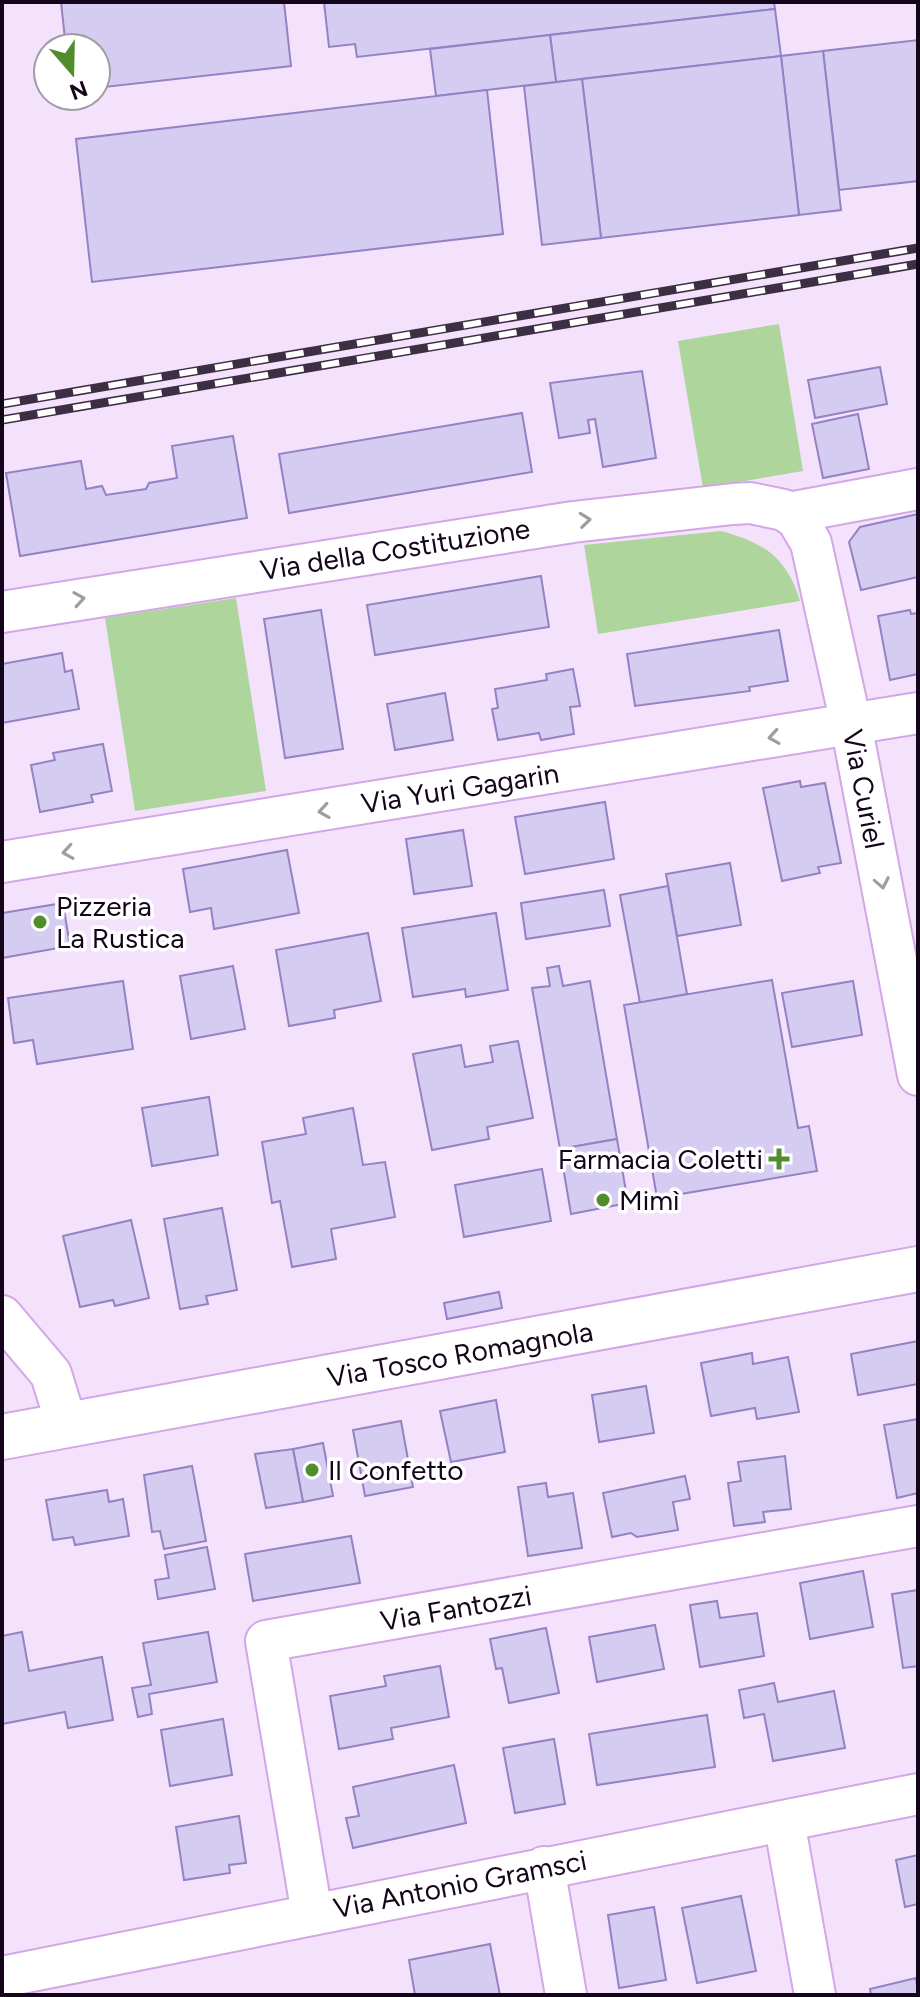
<svg xmlns="http://www.w3.org/2000/svg" width="920" height="1997" font-family="Figtree,sans-serif">
  <style>
    .green { fill: #aed59b }
    .building { fill: #d5ccf1; stroke: #9482c5; stroke-width: 2 }
    .lines { fill: none; stroke-linecap: round; stroke-linejoin: round }
    .minor-casing { stroke: #d3a6e6; stroke-width: 44 }
    .major-casing { stroke: #d3a6e6; stroke-width: 48 }
    .minor { stroke: #fff; stroke-width: 40 }
    .major { stroke: #fff; stroke-width: 44 }
    .rail-casing { stroke: #3e2e44; stroke-width: 9 }
    .rail { stroke: #fff; stroke-width: 6; stroke-dasharray: 18; stroke-linecap: butt }
    .oneway { stroke: #a19ba3 }
    .poi-dot { fill: #518d2c; stroke: #fff; stroke-width: 3 }
    .labels { text-anchor: middle; stroke-width: 7; stroke-linejoin: round; paint-order: stroke }
    .street-label { font-size: 28px; fill: #14051a; stroke: #fff }
    .poi-label { font-size: 28px; fill: #14051a; stroke: #fff; text-anchor: start }
  </style>
  <rect width="100%" height="100%" fill="#f4e2fc"/>
  <g class="green">
    <path d="M779 324 803 471 703 488 678 341Z"/>
    <path d="M721 531C764 543 786 556 800 601L598 634 584 545Z"/>
    <path d="M236 598 266 791 135 811 105 618Z"/>
  </g>
  <g class="building">
    <path d="M61 2H284L291 66 96 88V48H66Z"/>
    <path d="M324 2H774L775 9 357 57 355 44 329 47Z"/>
    <path d="M775 9 781 56 556 82 550 35Z"/>
    <path d="M550 35 556 82 436 96 430 49Z"/>
    <path d="M918 40V181L839 190 823 51Z"/>
    <path d="M823 51 841 210 799 215 781 56Z"/>
    <path d="M781 56 799 215 601 238 582 79Z"/>
    <path d="M582 79 601 238 542 245 524 86Z"/>
    <path d="M487 90 503 234 92 282 76 139Z"/>
    <path d="M880 367 887 404 815 418 808 380Z"/>
    <path d="M642 371 656 458 603 467 595 419 588 420 590 433 559 438 550 383Z"/>
    <path d="M522 413 532 472 289 513 279 454Z"/>
    <path d="M858 414 869 469 823 478 812 424Z"/>
    <path d="M233 436 247 518 20 556 6 473 81 461 86 489 102 486 106 495 146 489 149 483 177 478 172 446Z"/>
    <path d="M918 514V577L861 590 849 542 860 527Z"/>
    <path d="M541 576 549 627 375 655 367 605Z"/>
    <path d="M321 610 343 749 285 758 264 619Z"/>
    <path d="M910 610 911 614 918 613V674L890 680 878 616Z"/>
    <path d="M779 630 788 681 749 687 750 691 635 706 627 654Z"/>
    <path d="M62 653 65 672 72 670 79 709 2 723V664Z"/>
    <path d="M573 669 580 706 570 707 574 734 541 740 539 733 498 740 492 709 498 708 495 689 547 680 546 674Z"/>
    <path d="M445 693 453 740 395 750 387 704Z"/>
    <path d="M103 744 112 791 91 795 93 802 40 812 31 765 55 760 53 753Z"/>
    <path d="M800 781 801 787 825 783 841 863 818 867 820 873 782 881 763 788Z"/>
    <path d="M605 802 614 859 525 874 515 817Z"/>
    <path d="M463 830 472 886 414 894 406 839Z"/>
    <path d="M287 850 299 913 214 929 211 908 190 912 183 869Z"/>
    <path d="M730 863 741 925 677 936 666 874Z"/>
    <path d="M668 886 687 994 640 1003 620 895Z"/>
    <path d="M604 890 610 926 526 939 521 903Z"/>
    <path d="M63 903 70 946 2 958V913Z"/>
    <path d="M496 913 508 990 466 997 465 989 413 997 402 928Z"/>
    <path d="M368 933 381 1001 334 1010 335 1018 289 1026 276 950Z"/>
    <path d="M233 966 245 1029 191 1039 180 976Z"/>
    <path d="M559 966 563 986 590 981 617 1139 560 1149 532 988 550 986 547 968Z"/>
    <path d="M772 980 798 1128 809 1126 817 1171 657 1198 624 1005Z"/>
    <path d="M123 981 133 1049 37 1064 33 1040 14 1043 8 998Z"/>
    <path d="M853 981 862 1035 792 1047 782 993Z"/>
    <path d="M518 1041 533 1118 487 1127 489 1139 432 1150 413 1054 461 1045 465 1067 493 1062 490 1046Z"/>
    <path d="M209 1097 218 1155 152 1166 142 1108Z"/>
    <path d="M353 1108 363 1165 385 1162 395 1217 331 1229 336 1259 292 1267 280 1201 272 1203 262 1142 306 1134 303 1118Z"/>
    <path d="M617 1139 628 1203 571 1214 560 1149Z"/>
    <path d="M542 1169 551 1221 464 1237 455 1185Z"/>
    <path d="M222 1208 237 1290 206 1296 208 1304 180 1309 164 1219Z"/>
    <path d="M131 1220 149 1298 115 1306 113 1300 80 1307 63 1236Z"/>
    <path d="M499 1292 502 1308 447 1319 444 1303Z"/>
    <path d="M918 1341V1384L858 1395 851 1354Z"/>
    <path d="M752 1353 753 1364 788 1357 799 1412 757 1419 755 1408 711 1416 701 1363Z"/>
    <path d="M646 1386 654 1433 599 1442 592 1395Z"/>
    <path d="M496 1400 505 1452 451 1462 440 1411Z"/>
    <path d="M918 1419V1493L897 1498 884 1425Z"/>
    <path d="M401 1421 413 1487 365 1496 353 1430Z"/>
    <path d="M323 1443 333 1496 303 1502 293 1449Z"/>
    <path d="M293 1449 303 1502 266 1508 255 1454Z"/>
    <path d="M785 1456 791 1509 763 1512 765 1522 734 1526 728 1483 741 1481 738 1462Z"/>
    <path d="M192 1466 206 1541 164 1549 160 1531 152 1532 144 1475Z"/>
    <path d="M685 1476 690 1499 673 1502 678 1530 637 1537 631 1533 612 1537 603 1493Z"/>
    <path d="M546 1483 548 1497 573 1493 582 1548 528 1556 518 1487Z"/>
    <path d="M107 1490 109 1502 123 1499 129 1536 75 1545 73 1537 53 1540 46 1500Z"/>
    <path d="M351 1536 360 1583 253 1601 245 1554Z"/>
    <path d="M207 1547 215 1589 158 1599 155 1580 169 1578 165 1555Z"/>
    <path d="M863 1571 873 1627 810 1639 800 1583Z"/>
    <path d="M918 1590V1666L903 1668 892 1594Z"/>
    <path d="M717 1601 720 1618 757 1613 764 1656 700 1667 690 1605Z"/>
    <path d="M655 1625 664 1669 597 1682 589 1637Z"/>
    <path d="M546 1628 559 1693 509 1703 502 1668 496 1669 490 1639Z"/>
    <path d="M22 1632 29 1671 102 1657 113 1720 68 1728 65 1712 2 1724V1636Z"/>
    <path d="M208 1632 217 1682 149 1694 152 1714 138 1717 132 1688 151 1685 143 1643Z"/>
    <path d="M440 1666 449 1717 391 1728 393 1739 339 1749 330 1696 386 1686 384 1676Z"/>
    <path d="M774 1683 778 1702 834 1691 845 1748 773 1761 764 1714 744 1718 739 1690Z"/>
    <path d="M707 1715 715 1767 597 1785 589 1734Z"/>
    <path d="M223 1719 232 1775 170 1786 161 1730Z"/>
    <path d="M554 1739 565 1804 515 1813 503 1748Z"/>
    <path d="M454 1765 466 1823 353 1848 346 1818 359 1816 353 1787Z"/>
    <path d="M239 1816 246 1863 229 1865 230 1873 184 1880 176 1827Z"/>
    <path d="M918 1855V1904L905 1907 896 1860Z"/>
    <path d="M741 1896 756 1971 697 1983 682 1908Z"/>
    <path d="M654 1907 666 1980 619 1988 608 1915Z"/>
    <path d="M490 1944 500 1995H415L409 1960Z"/>
    <path d="M916 1978 918 1995H871L870 1989Z"/>
  </g>
  <g class="lines">
    <g class="minor-casing">
      <g id="minor">
        <path d="M789 513 918 489"/>
        <path d="M2 612 573 522 733 504 750 503 784 510 797 519 811 543 851 724 918 1075"/>
        <path d="M2 862 918 713"/>
        <path d="M2 1316 51 1374 67 1426"/>
        <path d="M784 1821 815 1995"/>
        <path d="M544 1867 566 1995"/>
        <path d="M312 1914 266 1641 918 1526"/>
        <path d="M2 1977 918 1794"/>
      </g>
    </g>
    <g class="major-casing">
      <path id="major" d="M2 1437 918 1269"/>
    </g>
    <use href="#minor" class="minor"/>
    <use href="#major" class="major"/>
    <g class="rail-casing">
      <g id="rail">
        <path d="M2 404 918 248"/>
        <path d="M2 420 918 264"/>
      </g>
    </g>
    <use href="#rail" class="rail"/>
  </g>
  <defs><path id="oneway-chevron" d="M-2-3.5L2.5 0L-2 3.5" fill="none" stroke-width="1.6" stroke-linecap="round" stroke-linejoin="round" transform="scale(2)"/></defs>
  <g class="oneway">
    <use href="#oneway-chevron" transform="translate(585 520) rotate(-6)"/>
    <use href="#oneway-chevron" transform="translate(79 599) rotate(-9)"/>
    <use href="#oneway-chevron" transform="translate(774 737) rotate(171)"/>
    <use href="#oneway-chevron" transform="translate(324 811) rotate(171)"/>
    <use href="#oneway-chevron" transform="translate(68 852) rotate(171)"/>
    <use href="#oneway-chevron" transform="translate(882 883) rotate(79)"/>
  </g>
  <g class="poi-dot">
    <circle cx="40" cy="922" r="8"/>
    <path d="M775 1147h8v8h8v8h-8v8h-8v-8h-8v-8h8z"/>
    <circle cx="603" cy="1200" r="8"/>
    <circle cx="312" cy="1470" r="8"/>
  </g>
  <g class="labels">
    <g class="street-label">
      <text transform="translate(395 549) rotate(-9)" y="10">Via della Costituzione</text>
      <text transform="translate(460 788) rotate(-9)" y="10">Via Yuri Gagarin</text>
      <text transform="translate(864 789) rotate(79)" y="10">Via Curiel</text>
      <text transform="translate(460 1354) rotate(-10)" y="10">Via Tosco Romagnola</text>
      <text transform="translate(456 1608) rotate(-10)" y="10">Via Fantozzi</text>
      <text transform="translate(460 1884) rotate(-11)" y="10">Via Antonio Gramsci</text>
    </g>
    <g class="poi-label">
      <text x="56" y="916">Pizzeria<tspan x="56" dy="32">La Rustica</tspan></text>
      <text x="763" y="1169" text-anchor="end">Farmacia Coletti</text>
      <text x="619" y="1210">Mimì</text>
      <text x="328" y="1480">Il Confetto</text>
    </g>
  </g>
  <rect width="920" height="1997" fill="none" stroke="#14051a" stroke-width="8"/>
  <g transform="translate(72 72) rotate(160)"><circle r="38" fill="#ffffff" stroke="#a19ba3" stroke-width="2"/>
  <path d="M0-6L14 30L0 20L-14 30Z" fill="#518d2c"/>
  <text y="-12" font-size="22" font-weight="bold" text-anchor="middle" fill="#14051a">N</text>
  </g>
</svg>
